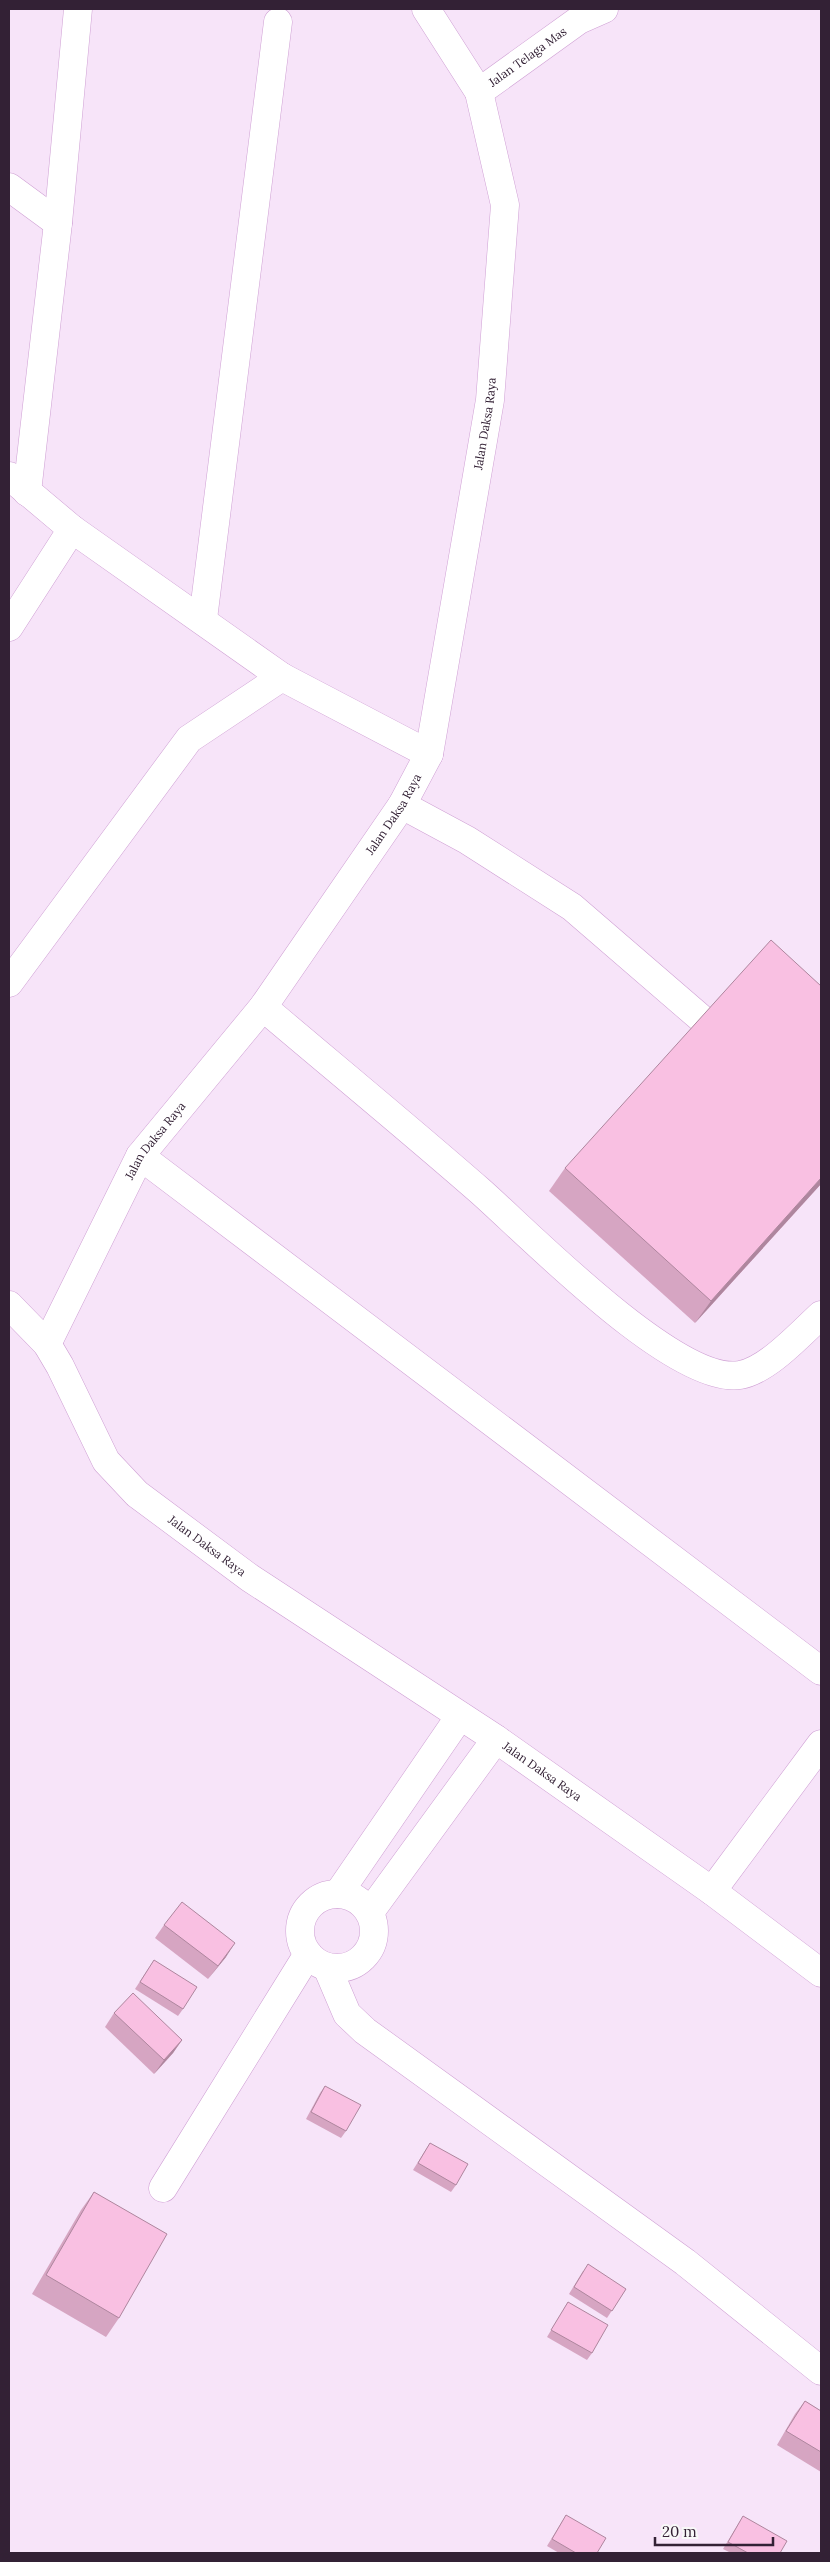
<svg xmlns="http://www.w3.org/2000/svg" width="830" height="2562" font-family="Lora,serif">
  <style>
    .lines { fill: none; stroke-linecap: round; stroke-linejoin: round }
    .minor-casing { stroke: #cfa0d4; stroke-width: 29 }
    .minor { stroke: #fff; stroke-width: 28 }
    .wall { fill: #d6a5c2 }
    .shaded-wall { fill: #ae869e }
    .building { fill: #f9c0e2; stroke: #ae869e }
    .labels { text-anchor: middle; stroke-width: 5; stroke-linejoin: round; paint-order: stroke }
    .street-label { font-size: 12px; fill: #332135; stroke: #f8f8f8 }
  </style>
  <rect width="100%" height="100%" fill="#f7e4f9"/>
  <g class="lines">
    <g class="minor-casing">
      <g id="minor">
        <path id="s1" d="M479 92 579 20 604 9"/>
        <path d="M9 187 58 223"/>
        <path d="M9 476 72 529 282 677 429 754"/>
        <path d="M27 492 58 223 78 9"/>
        <path d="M203 619 278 22"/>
        <path d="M9 627 72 529"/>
        <path d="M402 805 467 840 572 907 703 1020"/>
        <path d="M9 983 189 739 282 677"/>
        <path d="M263 1007C335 1068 408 1128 479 1190 528 1233 676 1386 740 1375 768 1370 800 1334 821 1315"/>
        <path d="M140 1156 821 1671"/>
        <path id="s2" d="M9 1305 47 1344 60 1366 106 1461 137 1494 250 1578 496 1739 712 1891 821 1973"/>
        <path id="s3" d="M47 1344 140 1156 263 1007 402 805 429 754 490 400 505 205 479 92 426 9"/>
        <path d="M712 1891 821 1744"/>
        <circle cx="337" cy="1931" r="37"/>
        <path d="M338 1894 460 1716"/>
        <path d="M370 1912 496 1739"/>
        <path d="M327 1967 347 2014 365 2031 685 2262 821 2371"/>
        <path d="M163 2188 308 1954"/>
      </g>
    </g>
    <use href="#minor" class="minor"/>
  </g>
  <g class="wall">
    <path d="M821 986V1184L695 1323 549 1191 565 1168Z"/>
    <path d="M164 1925 226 1957 208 1979 155 1938Z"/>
    <path d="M154 1960 183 2009 178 2016 135 1989Z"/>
    <path d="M114 2013 182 2040 173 2053 154 2074 105 2027Z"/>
    <path d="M325 2086 346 2131 341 2138 306 2119 320 2093Z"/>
    <path d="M430 2143 456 2185 451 2192 413 2170Z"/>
    <path d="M94 2192 119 2318 106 2337 32 2294 81 2210Z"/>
    <path d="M583 2271 626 2289 607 2318 569 2294Z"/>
    <path d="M568 2302 592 2353 587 2360 547 2337Z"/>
    <path d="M805 2401 821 2411V2472L777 2445 795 2414Z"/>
    <path d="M566 2515 597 2553H559L547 2546Z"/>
    <path d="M743 2516 780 2553H731L723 2549Z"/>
  </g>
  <g class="shaded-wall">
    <path d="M821 1178V1184L695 1323 711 1301Z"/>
    <path d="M235 1943 226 1957 208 1979 218 1966Z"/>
    <path d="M182 2040 173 2053 154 2074 164 2060Z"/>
  </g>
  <g class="building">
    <path d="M771 940 821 986V1178L711 1301 565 1168Z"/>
    <path d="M182 1902 235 1943 218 1966 164 1925Z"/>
    <path d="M154 1960 197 1987 183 2009 140 1982Z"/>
    <path d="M133 1993 182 2040 164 2060 114 2013Z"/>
    <path d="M325 2086 361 2105 346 2131 311 2112Z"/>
    <path d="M430 2143 468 2164 456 2185 418 2163Z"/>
    <path d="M94 2192 167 2234 119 2318 46 2275Z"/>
    <path d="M588 2264 626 2289 612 2311 574 2287Z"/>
    <path d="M568 2302 608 2325 592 2353 551 2330Z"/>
    <path d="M805 2401 821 2411V2452L786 2431Z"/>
    <path d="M566 2515 606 2538 597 2553H576L552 2539Z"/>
    <path d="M743 2516 787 2541 780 2553H748L728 2542Z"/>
  </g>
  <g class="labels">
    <g class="street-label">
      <text dy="4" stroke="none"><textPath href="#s1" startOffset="60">Jalan Telaga Mas</textPath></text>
      <text dy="4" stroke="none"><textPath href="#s3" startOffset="1041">Jalan Daksa Raya</textPath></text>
      <text dy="4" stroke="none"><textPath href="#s3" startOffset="636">Jalan Daksa Raya</textPath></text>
      <text dy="4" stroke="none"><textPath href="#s3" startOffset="231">Jalan Daksa Raya</textPath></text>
      <text dy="4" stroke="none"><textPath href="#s2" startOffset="318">Jalan Daksa Raya</textPath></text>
      <text dy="4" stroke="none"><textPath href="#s2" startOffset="722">Jalan Daksa Raya</textPath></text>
    </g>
  </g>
  <rect width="830" height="2562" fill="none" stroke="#332135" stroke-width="20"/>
  <path d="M655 2537v8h118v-8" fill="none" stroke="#332135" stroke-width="2.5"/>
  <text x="662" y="2537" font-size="15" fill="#332135" stroke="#f8f8f8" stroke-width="4" paint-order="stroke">20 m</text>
</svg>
